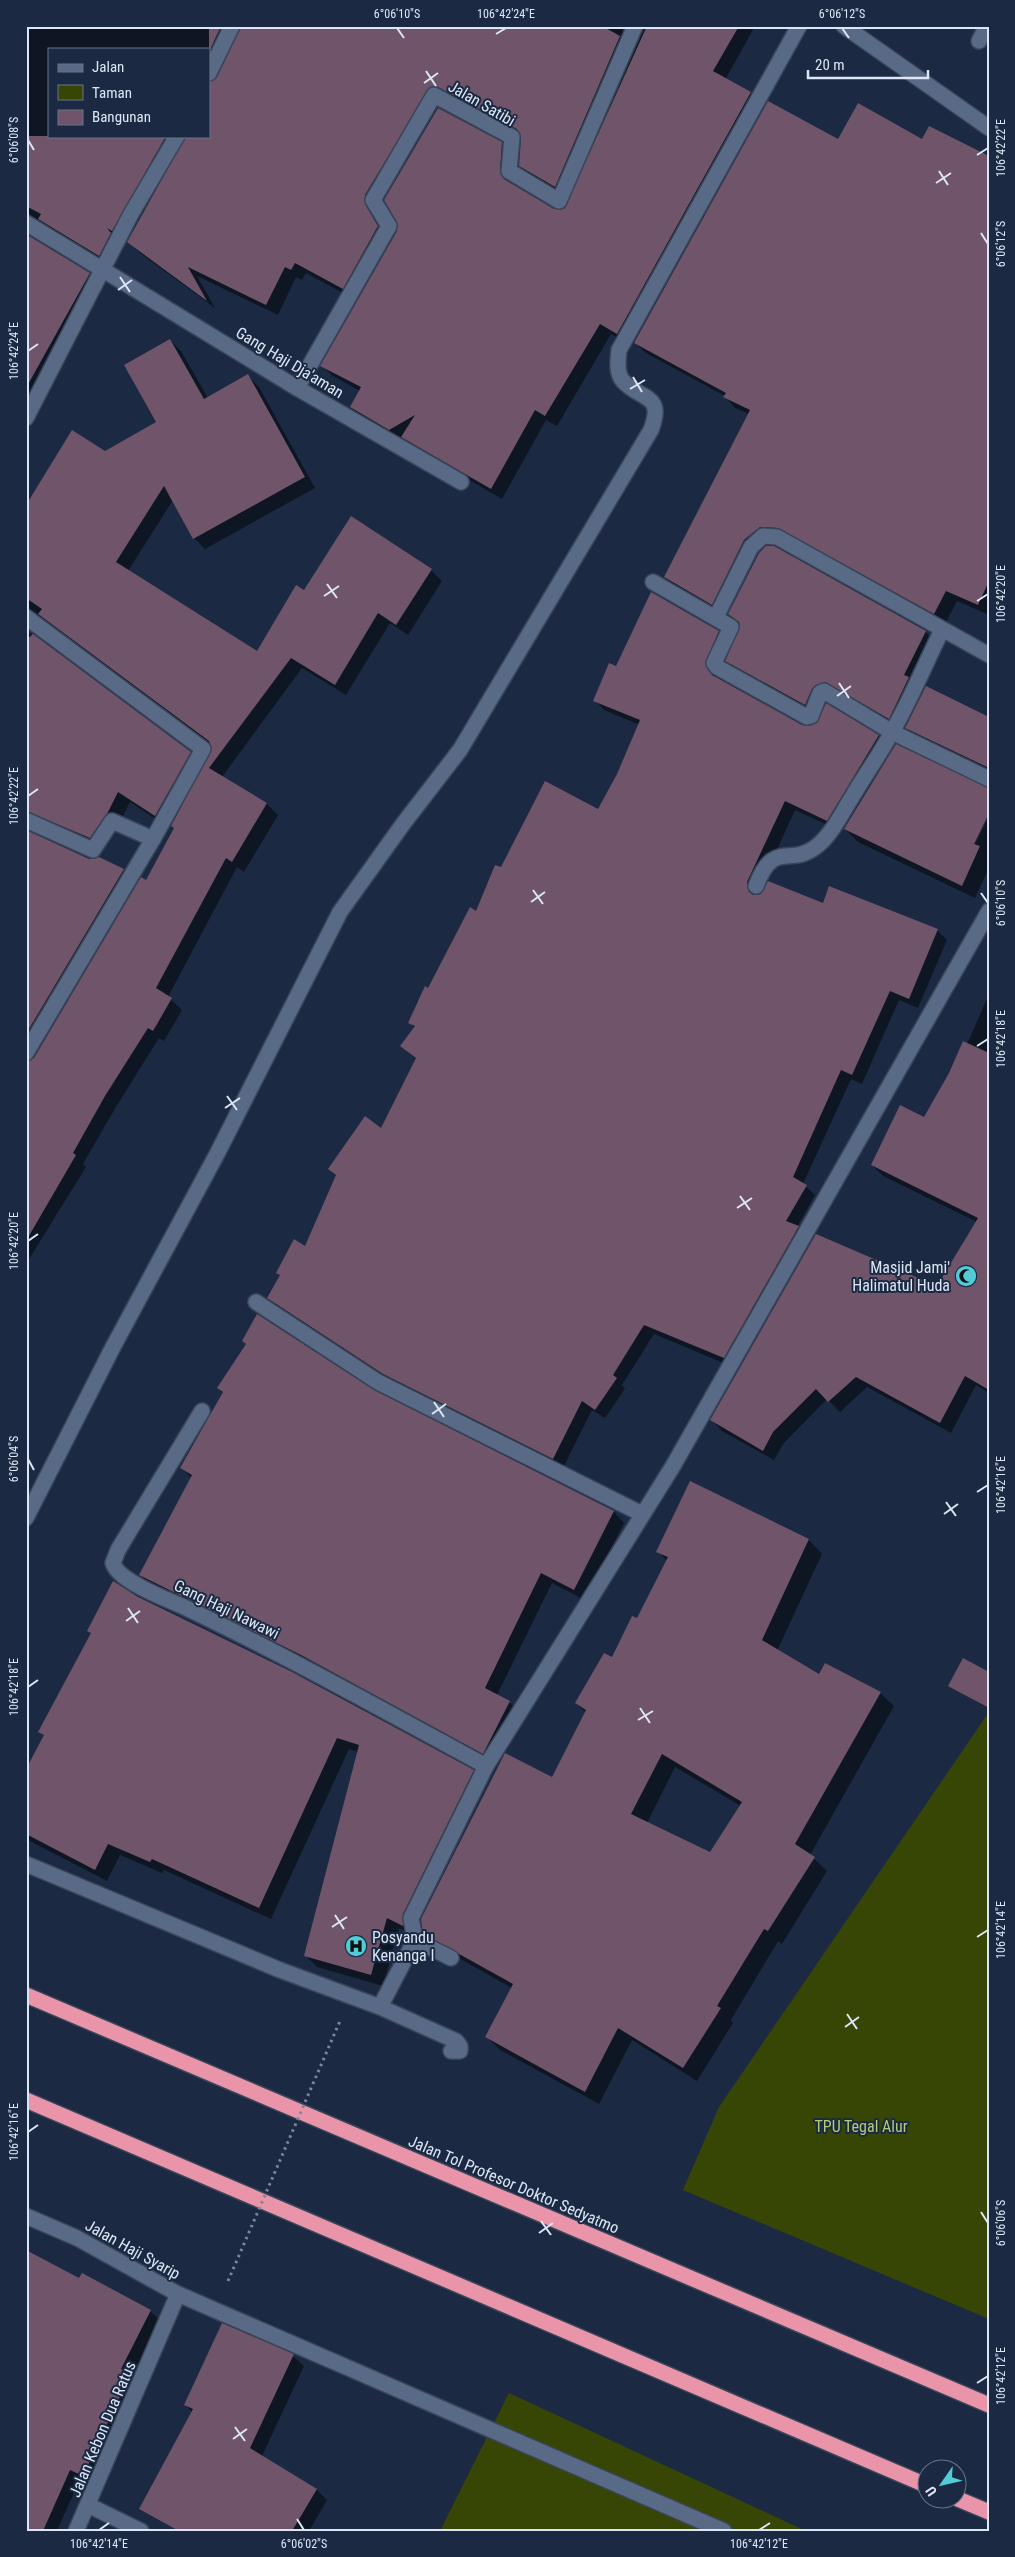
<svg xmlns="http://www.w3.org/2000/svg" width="1015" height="2557" font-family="'Roboto Condensed',sans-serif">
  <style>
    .green { fill: #374605 }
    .shadow { fill: #0007; fill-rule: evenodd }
    .building { fill: #705469; fill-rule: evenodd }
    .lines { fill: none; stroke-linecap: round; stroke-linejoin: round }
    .minor-casing { stroke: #394559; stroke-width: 18 }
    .highway-casing { stroke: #394559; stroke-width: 18 }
    .minor { stroke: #596a86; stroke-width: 15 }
    .highway { stroke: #ea94a9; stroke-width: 15 }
    .path-bridge { stroke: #7a869a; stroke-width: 3; stroke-dasharray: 2.5 4; stroke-linecap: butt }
    .ticks { fill: none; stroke: #dce6f6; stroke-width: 2 }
    .labels { text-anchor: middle; stroke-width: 4; stroke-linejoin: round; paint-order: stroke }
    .street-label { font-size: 16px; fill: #dce6f6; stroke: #1b2a42 }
    .poi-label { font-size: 16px; fill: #dce6f6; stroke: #1b2a42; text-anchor: end }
    .park-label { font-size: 16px; fill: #b1cd72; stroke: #1b2a42 }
    .neatline { fill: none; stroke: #dce6f6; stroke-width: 2 }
    .ticks-label { font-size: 12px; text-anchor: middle; fill: #dce6f6 }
  </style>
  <rect width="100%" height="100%" fill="#1b2a42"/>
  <g class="green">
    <path d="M989 1712V2319L683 2190 719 2107Z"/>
    <path d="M509 2393 806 2531H440Z"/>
  </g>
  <g class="shadow">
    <path d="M26 26H755L725 80 751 93 762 104 629 344 611 334 557 426 546 420 502 499 414 448 404 438 400 440 362 418 351 407 360 391 333 376 322 366 501 143 513 154 511 185 554 210H565L645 27 637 33 566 197 531 177 520 166 522 136 450 97 440 98 375 207 388 238 354 299 306 273 302 280 296 277 278 315 197 276 215 308 140 253 129 242 186 139 180 142 110 266 28 230V237L89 274 100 285 26 418ZM238 28H242L214 82H211ZM49 49H209V136H49Z"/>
    <path d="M838 141H922L989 157V615L957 601 945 624 775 537 753 553 722 615 676 588 665 577 749 414 735 408 725 396 646 353 635 343Z"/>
    <path d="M170 340 181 351 208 398 248 376 259 387 315 488 205 549 194 538 173 500 128 571 258 653 304 592 431 570 442 581 408 635 390 623 346 695 302 668 222 777 267 804 278 815 244 872 237 867 168 997 182 1010 164 1041 159 1038 116 1107 83 1164 86 1167 26 1264V513L105 452 158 423ZM33 619 44 620 213 748 212 754 147 881 35 1059 28 1063 134 881 123 870 99 858 89 860 27 832 28 827 101 848 119 824 130 802 166 826 201 764 190 753 29 633 27 628Z"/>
    <path d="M729 614 925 632 939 645 917 687 924 694 989 718V774L919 741 905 726 902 731 829 698 819 718 740 674 727 661 741 626Z"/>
    <path d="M718 632 728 641 713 674 717 679 802 726 809 727 818 724 827 705 879 736 888 746 836 829 795 810 755 898 823 904 937 930 947 940 918 1008 899 1000 862 1084 851 1079 803 1184 815 1195 797 1227 807 1236 733 1367 654 1334 622 1385 625 1389 605 1418 592 1410 563 1468 393 1383 278 1307 268 1298 281 1276 277 1272 306 1247 337 1177 329 1169 382 1130 417 1060 402 1046 415 1028 410 1022 502 869 599 811 618 775 640 725 604 710 595 700 617 667Z"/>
    <path d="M989 816V868L975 898 858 842 845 829 972 850Z"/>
    <path d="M989 994V1393L976 1385 951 1433 867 1387 840 1412 827 1399 784 1443 774 1460 722 1431 712 1420 937 1287 977 1222 883 1176 872 1165 925 1118 967 1044Z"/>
    <path d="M218 1388 373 1391 614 1512 624 1523 585 1600 552 1583 497 1695 509 1702 520 1713 494 1763 151 1586 141 1575 192 1479 182 1468 223 1393Z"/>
    <path d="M691 1483 809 1540 822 1554 777 1651 820 1676 880 1693 894 1706 810 1855 827 1871 782 1944 778 1941 731 2020 733 2023 697 2081 632 2040 599 2104 500 2050 486 2036 512 1988 439 1947 425 1933 552 1778 586 1713 576 1703 612 1659 638 1620 667 1561 658 1551ZM675 1767 741 1806 711 1854 647 1823Z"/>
    <path d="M138 1598 473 1771 485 1783 414 1926V1936L399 1928 383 1986 317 1967 305 1955 358 1752 349 1749 271 1919 164 1870 162 1873 120 1855 107 1881 26 1839V1772L45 1736 40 1731 92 1634 89 1631Z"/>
    <path d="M989 1673V1709L950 1685Z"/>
    <path d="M80 2280 150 2311 160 2320 132 2376 139 2384 93 2485 80 2479 57 2531H26Z"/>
    <path d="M293 2356 304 2366 262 2456 317 2490 327 2500 309 2531H198L192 2412 185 2404Z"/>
  </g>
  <g class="building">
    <path d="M209 26H221L209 52Z"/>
    <path d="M241 26H602L620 36 555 187 519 166 521 137 517 129 438 87H430L365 195V204L378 226 343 289 295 263 291 270 285 267 266 305 188 267 207 301 127 242 186 136H209V82L217 77Z"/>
    <path d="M647 26H739L713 71 751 92 617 334 600 324 545 416 535 410 491 489 401 437 415 415 389 430 350 407 361 387 320 366 397 231V222L384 200 438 108 502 142 500 171 504 179 554 209H564Z"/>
    <path d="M768 101 838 139 858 103 922 139 929 126 989 156V581L978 605 946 591 934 614 778 528 760 527 744 540 712 605 664 577 750 410 723 397 726 393 634 343Z"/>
    <path d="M26 136H166L112 231 107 228 111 233 99 256 38 219 41 214 26 206Z"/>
    <path d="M29 236 90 273 26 388V240Z"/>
    <path d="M170 339 204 399 248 374 305 477 193 539 164 486 116 562 257 651 296 585 304 590 351 516 432 569 396 625 378 613 335 685 291 658 209 768 267 803 232 862 226 858 156 988 172 998 153 1031 148 1028 105 1096 73 1153 76 1155 26 1241V1062L34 1058 141 877 146 880 174 828 171 826 212 749 209 741 38 614 42 609 26 598V505L72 430 105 451 156 422 124 365Z"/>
    <path d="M766 546H774L926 631 904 675 909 677 889 719 825 682 816 685 812 689 805 705 725 661 740 627 739 622 728 614 759 553Z"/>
    <path d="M651 592 719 631 705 663 712 675 802 725 809 726 817 723 826 703 879 735 827 821 785 801 747 882 749 892 753 895 761 894 768 881 823 903 829 886 938 929 909 999 890 991 852 1075 841 1070 793 1177 807 1185 786 1221 799 1226 724 1358 644 1325 613 1375 617 1378 595 1410 582 1401 553 1459 383 1374 267 1298 280 1275 276 1273 294 1239 305 1246 336 1175 328 1169 365 1116 381 1128 416 1058 400 1046 415 1026 408 1023 425 986 428 988 470 907 476 911 495 865 501 867 545 781 598 809 617 774 640 720 593 701 609 663 616 666Z"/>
    <path d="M33 634 191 752 155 816 118 792 108 812 90 838 26 811V640Z"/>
    <path d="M926 686 989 717V768L905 728Z"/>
    <path d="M896 744 989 788V813L974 844 980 846 962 886 844 829Z"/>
    <path d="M26 830 89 859 99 857 124 869 26 1034Z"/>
    <path d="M963 1041 989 1053V1390L965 1376 940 1423 856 1377 828 1402 816 1389 773 1432 763 1451 710 1420 816 1234 937 1286 978 1218 871 1165 900 1105 924 1117 949 1073Z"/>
    <path d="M257 1314 374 1390 614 1511 574 1590 541 1573 485 1688 510 1701 483 1754 301 1655 139 1575 192 1475 180 1468 223 1392 217 1388 246 1344 242 1341Z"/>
    <path d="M690 1481 809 1539 762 1640 819 1674 825 1663 881 1692 795 1844 815 1857 768 1931 764 1929 717 2006 721 2008 683 2068 618 2028 585 2092 485 2037 513 1984 423 1934 421 1919 505 1753 552 1777 586 1710 575 1703 604 1653 612 1657 632 1616 637 1618 668 1557 656 1552ZM662 1754 742 1802 710 1852 631 1814Z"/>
    <path d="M113 1581 138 1597 292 1672 474 1770 403 1914V1926L387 1918 371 1975 304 1956 359 1745 337 1738 259 1908 152 1859 150 1862 108 1844 95 1870 26 1834V1769L44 1735 38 1732 91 1633 87 1631Z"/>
    <path d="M963 1658 989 1672V1708L948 1686Z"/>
    <path d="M26 2250 79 2278 82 2273 151 2310 121 2369 131 2373 83 2476 70 2470 43 2531H26Z"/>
    <path d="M222 2323 294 2354 250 2448 317 2489 292 2531H179L139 2509 193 2409 184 2405Z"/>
  </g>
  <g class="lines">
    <g class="minor-casing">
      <g id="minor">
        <path d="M844 26 989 128"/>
        <path d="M979 41 987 26"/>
        <path d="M209 73 232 26"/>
        <path d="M26 223 297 388 461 482"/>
        <path d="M297 388 389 226 373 200 434 95 512 137 509 171 559 201 635 26"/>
        <path d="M26 418 131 214 177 136"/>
        <path d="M653 582 731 627 714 663 717 667 807 717 811 716 820 693 824 691 892 732 989 779"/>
        <path d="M26 617 203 749 153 839"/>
        <path d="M716 617 751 547 763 536 777 537 989 655"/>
        <path d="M26 820 93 850 112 821 153 839 26 1053"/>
        <path d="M756 886C774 838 790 868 817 846 832 834 842 813 852 797 865 775 880 754 892 732 911 699 925 664 942 630"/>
        <path d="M256 1302 378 1382 642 1514"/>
        <path d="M202 1411 118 1550 113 1563C118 1581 164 1598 182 1606 285 1655 385 1711 486 1766"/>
        <path d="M26 1518 113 1347 217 1154 340 912 403 824 460 750 651 430C665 393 641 401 623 381 616 373 618 360 619 350L799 26"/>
        <path d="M26 1864 280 1970 380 2007 415 1940 411 1918 486 1766 673 1466 989 911"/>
        <path d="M415 1940 451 1958"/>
        <path d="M380 2007 456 2041 460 2046V2051H451"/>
        <path d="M26 2216 77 2238 178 2294 76 2531"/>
        <path d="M178 2294 724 2531"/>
        <path d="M88 2505 141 2531"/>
      </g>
    </g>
    <g class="highway-casing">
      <g id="highway">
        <path d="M26 1995 989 2405"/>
        <path d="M26 2100 928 2486"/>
        <path d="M958 2499 989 2512"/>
      </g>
    </g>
    <use href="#minor" class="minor"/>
    <use href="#highway" class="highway"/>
    <path class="path-bridge" d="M228 2281 340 2021"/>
  </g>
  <path class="ticks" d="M397 28 404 38M842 28 849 38M496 34 506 28M426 71 436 86M424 83 438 73M28 140 34 150M977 155 988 148M939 171 948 185M936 183 951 173M981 233 988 244M120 277 130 292M118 290 132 280M28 351 38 344M633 377 642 392M630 389 645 380M327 584 337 598M324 596 339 586M977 601 988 594M839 683 849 698M837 696 851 686M28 796 38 789M533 890 543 904M981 893 988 903M531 902 545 892M977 1046 988 1039M227 1096 237 1110M225 1108 240 1098M740 1196 750 1210M737 1208 752 1198M28 1241 38 1234M434 1402 444 1417M432 1414 446 1404M28 1459 34 1470M977 1492 988 1485M946 1502 956 1516M944 1514 958 1504M128 1608 138 1623M126 1621 140 1611M28 1687 38 1680M640 1708 650 1723M638 1720 653 1711M335 1915 344 1929M332 1927 347 1917M977 1937 988 1930M847 2014 857 2029M845 2027 859 2017M28 2132 38 2125M981 2212 988 2223M541 2221 551 2235M539 2233 553 2223M977 2383 988 2376M235 2427 245 2441M233 2439 247 2429M297 2519 304 2530M99 2530 109 2523M759 2530 770 2523"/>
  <defs>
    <g id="mosque-disc" transform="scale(1.125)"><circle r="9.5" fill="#52cbd7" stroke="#1b2a42"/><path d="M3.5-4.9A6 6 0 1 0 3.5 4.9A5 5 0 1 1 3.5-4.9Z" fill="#111"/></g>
    <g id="hospital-disc" transform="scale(1.125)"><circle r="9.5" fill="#52cbd7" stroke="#1b2a42"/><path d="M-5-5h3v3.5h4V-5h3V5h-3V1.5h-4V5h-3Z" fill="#111"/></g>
  </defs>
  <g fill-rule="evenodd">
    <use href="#mosque-disc" x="966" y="1276"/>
    <use href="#hospital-disc" x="356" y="1946"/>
  </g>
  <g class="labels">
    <g class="street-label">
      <text transform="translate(482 103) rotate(30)" y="6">Jalan Satibi</text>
      <text transform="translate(290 362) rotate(31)" y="6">Gang Haji Dja'aman</text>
      <text transform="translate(227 1609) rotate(26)" y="6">Gang Haji Nawawi</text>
      <text transform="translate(514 2184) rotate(23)" y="6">Jalan Tol Profesor Doktor Sedyatmo</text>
      <text transform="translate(133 2249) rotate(29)" y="6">Jalan Haji Syarip</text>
      <text transform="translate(102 2429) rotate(-67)" y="6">Jalan Kebon Dua Ratus</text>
    </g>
    <g class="poi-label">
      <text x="950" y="1273">Masjid Jami'<tspan x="950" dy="18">Halimatul Huda</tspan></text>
      <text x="372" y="1943" text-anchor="start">Posyandu<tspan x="372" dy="18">Kenanga I</tspan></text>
    </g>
    <g class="park-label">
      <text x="861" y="2132">TPU Tegal Alur</text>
    </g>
  </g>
  <rect width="1015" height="2557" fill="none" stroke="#1b2a42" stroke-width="55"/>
  <rect x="48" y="48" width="162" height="90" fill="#1b2a42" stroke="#68758a"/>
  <rect x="58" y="64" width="25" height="8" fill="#596a86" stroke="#68758a"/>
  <text x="92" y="72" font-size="15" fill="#dce6f6">Jalan</text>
  <rect x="58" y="85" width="25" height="15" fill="#374605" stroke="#68758a"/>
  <text x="92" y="98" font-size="15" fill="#dce6f6">Taman</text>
  <rect x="58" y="110" width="25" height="15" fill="#705469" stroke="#68758a"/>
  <text x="92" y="122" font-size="15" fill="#dce6f6">Bangunan</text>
  <g transform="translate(942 2484) rotate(236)"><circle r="24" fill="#1b2a42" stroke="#68758a"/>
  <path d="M0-4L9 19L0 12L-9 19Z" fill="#52cbd7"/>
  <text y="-8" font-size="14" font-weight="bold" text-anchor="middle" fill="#dce6f6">U</text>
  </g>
  <path d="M808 70v8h120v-8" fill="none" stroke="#dce6f6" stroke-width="2.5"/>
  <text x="815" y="70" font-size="15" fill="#dce6f6" stroke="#1b2a42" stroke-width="4" paint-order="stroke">20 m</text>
  <rect x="28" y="28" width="960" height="2502" class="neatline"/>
  <g class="ticks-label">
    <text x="397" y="18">6°06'10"S</text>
    <text x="506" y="18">106°42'24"E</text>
    <text x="842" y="18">6°06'12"S</text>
    <text transform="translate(14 140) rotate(-90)" y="4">6°06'08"S</text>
    <text transform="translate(1001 148) rotate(-90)" y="4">106°42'22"E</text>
    <text transform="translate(1001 244) rotate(-90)" y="4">6°06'12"S</text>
    <text transform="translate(14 351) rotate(-90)" y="4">106°42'24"E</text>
    <text transform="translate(1001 594) rotate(-90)" y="4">106°42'20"E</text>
    <text transform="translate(14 796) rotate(-90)" y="4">106°42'22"E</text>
    <text transform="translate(1001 903) rotate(-90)" y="4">6°06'10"S</text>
    <text transform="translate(1001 1039) rotate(-90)" y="4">106°42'18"E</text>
    <text transform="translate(14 1241) rotate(-90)" y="4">106°42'20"E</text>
    <text transform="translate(14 1459) rotate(-90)" y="4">6°06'04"S</text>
    <text transform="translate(1001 1485) rotate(-90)" y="4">106°42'16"E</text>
    <text transform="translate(14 1687) rotate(-90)" y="4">106°42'18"E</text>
    <text transform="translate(1001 1930) rotate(-90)" y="4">106°42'14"E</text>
    <text transform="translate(14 2132) rotate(-90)" y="4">106°42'16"E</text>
    <text transform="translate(1001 2223) rotate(-90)" y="4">6°06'06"S</text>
    <text transform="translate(1001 2376) rotate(-90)" y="4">106°42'12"E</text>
    <text x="99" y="2548">106°42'14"E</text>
    <text x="304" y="2548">6°06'02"S</text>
    <text x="759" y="2548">106°42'12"E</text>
  </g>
</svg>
